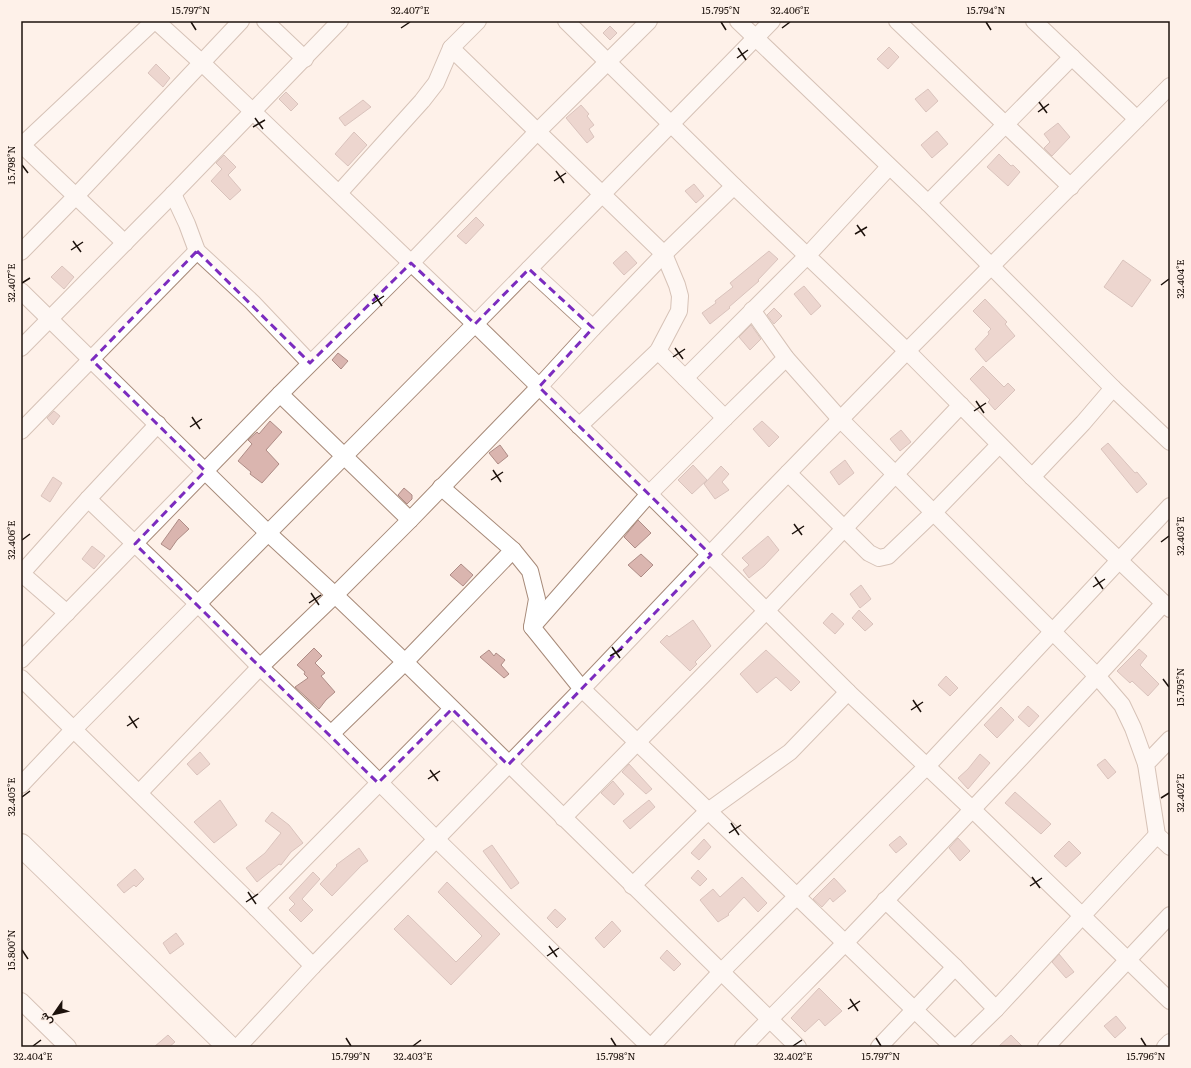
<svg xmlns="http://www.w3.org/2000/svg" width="1191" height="1068" font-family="Literata,Vazirmatn,serif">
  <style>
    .building { fill: #dab5af; stroke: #ae8c86 }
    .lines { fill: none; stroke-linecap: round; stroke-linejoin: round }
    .minor-casing { stroke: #a78a79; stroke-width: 18 }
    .secondary-casing { stroke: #a78a79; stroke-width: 24 }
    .minor { stroke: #fff; stroke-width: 16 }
    .secondary { stroke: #fff; stroke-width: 22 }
    .marked { fill: none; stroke: #7b2cbf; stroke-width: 3; stroke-dasharray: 8 5; stroke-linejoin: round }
    .ticks { fill: none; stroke: #1d120c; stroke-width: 1.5 }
    .neatline { fill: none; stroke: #1d120c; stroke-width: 1.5 }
    .ticks-label { font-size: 10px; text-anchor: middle; fill: #1d120c }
  </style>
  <rect width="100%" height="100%" fill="#fef1e9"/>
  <g class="building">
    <path d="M610 26 617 33 610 40 603 33Z"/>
    <path d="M889 47 899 57 888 69 877 59Z"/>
    <path d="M156 64 170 78 163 87 148 73Z"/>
    <path d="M928 89 938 101 926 112 915 99Z"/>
    <path d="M286 92 298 104 291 111 279 99Z"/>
    <path d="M363 100 371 107 345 126 339 118Z"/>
    <path d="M581 105 589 114 587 116 594 125 589 129 594 137 587 143 566 118Z"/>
    <path d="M1058 123 1070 137 1052 156 1044 148 1050 142 1044 134Z"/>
    <path d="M937 131 948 144 932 158 921 145Z"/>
    <path d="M354 132 367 145 348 166 335 154Z"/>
    <path d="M999 154 1011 166 1013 165 1020 172 1008 186 987 167Z"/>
    <path d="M224 155 236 167 228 175 241 190 230 200 211 181 222 169 216 163Z"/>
    <path d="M694 184 704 196 696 203 685 191Z"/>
    <path d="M476 217 484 225 466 244 457 236Z"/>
    <path d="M626 251 637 263 624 275 613 263Z"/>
    <path d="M769 251 778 259 758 280 759 281 729 307 730 308 710 324 702 313 716 303 715 301 733 287 730 283Z"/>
    <path d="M1123 260 1151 280 1132 307 1104 287Z"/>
    <path d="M62 266 74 277 64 289 51 277Z"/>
    <path d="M804 286 821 306 811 315 794 294Z"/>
    <path d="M985 299 1007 322 1005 324 1015 336 986 362 975 349 989 334 988 332 991 329 973 311Z"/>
    <path d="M774 308 782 316 774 324 767 315Z"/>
    <path d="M751 325 761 339 750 350 739 337Z"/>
    <path d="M338 353 348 361 341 369 332 360Z"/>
    <path d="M983 366 1004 387 1008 383 1015 390 995 410 988 402 990 400 970 379Z"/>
    <path d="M54 411 60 416 53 425 47 418Z"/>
    <path d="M270 421 282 432 266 450 279 464 262 483 250 474 251 472 238 461 252 444 248 440 257 432 259 434Z"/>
    <path d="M762 421 779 437 769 447 753 429Z"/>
    <path d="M901 430 911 442 900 451 890 439Z"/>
    <path d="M1108 443 1135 473 1137 472 1147 484 1137 493 1101 449Z"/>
    <path d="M500 445 508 456 498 464 489 453Z"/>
    <path d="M845 460 854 473 839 485 830 472Z"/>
    <path d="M693 465 707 480 692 494 678 480Z"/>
    <path d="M721 466 729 474 722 482 729 490 715 499 704 484Z"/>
    <path d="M53 477 62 483 50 502 41 496Z"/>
    <path d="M404 488 412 495V499L407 504 398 495Z"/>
    <path d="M179 519 189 529 177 540 170 550 161 544Z"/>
    <path d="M638 520 651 533 635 548 624 537Z"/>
    <path d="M768 536 779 550 764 566 749 578 743 570 749 565 742 558Z"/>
    <path d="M92 546 105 556 94 569 82 559Z"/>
    <path d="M641 554 653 565 641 577 628 565Z"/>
    <path d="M461 564 473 575 463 586 450 575Z"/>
    <path d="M861 585 871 599 860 608 850 594Z"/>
    <path d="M859 610 873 624 865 631 852 618Z"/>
    <path d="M832 613 844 624 835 634 823 623Z"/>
    <path d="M693 620 711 646 695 662 697 664 690 671 660 642 667 635 669 637Z"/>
    <path d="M314 648 322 656 315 663 325 673 321 676 335 692 326 700 319 709 295 687 308 678 304 674 305 672 297 665Z"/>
    <path d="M1139 649 1147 656 1140 665 1159 684 1148 696 1132 681 1130 683 1117 671Z"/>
    <path d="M489 650 494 656 496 653 505 660 501 665 509 674 504 678 480 657Z"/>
    <path d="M766 650 800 682 791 691 776 677 757 693 740 674Z"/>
    <path d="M946 676 958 688 950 696 938 685Z"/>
    <path d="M1028 706 1039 716 1029 727 1018 717Z"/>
    <path d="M1001 707 1014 720 997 738 984 725Z"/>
    <path d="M200 752 210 764 197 775 187 764Z"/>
    <path d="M980 754 990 763 968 789 958 778 968 769Z"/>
    <path d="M1105 759 1116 772 1108 779 1097 765Z"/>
    <path d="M629 764 652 789 646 794 622 772Z"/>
    <path d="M613 781 624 794 614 805 601 793Z"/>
    <path d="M1015 792 1051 824 1041 834 1005 803Z"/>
    <path d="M220 800 237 825 214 843 194 822Z"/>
    <path d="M649 800 655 807 630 829 623 821Z"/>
    <path d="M272 812 289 825 303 843 291 852 281 865 279 864 257 882 246 868 265 853 281 833 265 821Z"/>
    <path d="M900 836 907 844 896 853 889 845Z"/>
    <path d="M958 838 970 851 960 861 949 848Z"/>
    <path d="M704 839 711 847 699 860 691 853Z"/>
    <path d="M1069 841 1081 853 1066 867 1054 856Z"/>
    <path d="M492 845 519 883 511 889 483 851Z"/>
    <path d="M359 848 368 861 362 865 332 896 320 884 337 866 336 865Z"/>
    <path d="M135 869 144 879 136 887 134 885 124 893 117 885Z"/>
    <path d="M698 870 707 879 700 886 691 878Z"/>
    <path d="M313 872 320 879 302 899 313 910 301 922 289 910 295 904 289 898Z"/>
    <path d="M742 877 767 903 758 912 744 897 728 914 729 915 718 922 700 900 713 889 720 897Z"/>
    <path d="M834 878 846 891 833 902 830 898 822 907 813 899Z"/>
    <path d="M447 882 500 934 451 985 394 929 408 915 456 962 482 936 438 892Z"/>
    <path d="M555 909 566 919 557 928 547 918Z"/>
    <path d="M612 921 621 931 604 948 595 938Z"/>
    <path d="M176 933 184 944 170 954 163 943Z"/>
    <path d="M667 950 681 964 674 971 660 958Z"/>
    <path d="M1059 954 1074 972 1066 978 1052 962Z"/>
    <path d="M819 988 842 1011 825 1026 819 1019 805 1032 791 1018Z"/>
    <path d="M1116 1016 1126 1028 1115 1038 1104 1026Z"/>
    <path d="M168 1035 175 1042 169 1047H154Z"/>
    <path d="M1011 1035 1023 1047H998Z"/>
  </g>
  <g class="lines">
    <g class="minor-casing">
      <g id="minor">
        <path d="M156 21 201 62 475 324 649 494 848 692 972 809 1170 1001"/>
        <path d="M265 21 305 59"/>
        <path d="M566 21 734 186 907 351 1032 477 1170 609"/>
        <path d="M738 21 928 203 1113 388 1170 442"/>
        <path d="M897 21 1071 187"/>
        <path d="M1034 21 1137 119"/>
        <path d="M451 48 664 254 677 285 680 296 679 311 658 351 579 426"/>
        <path d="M22 145 125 243"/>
        <path d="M21 146 154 21"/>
        <path d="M339 193 422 101 436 83 451 48 478 21"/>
        <path d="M173 194 187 224 197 251 252 302 310 363"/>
        <path d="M928 203 1072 57"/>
        <path d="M21 252 76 196 241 21"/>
        <path d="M529 269 593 328"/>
        <path d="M21 291 268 533 335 595 405 662 798 1047"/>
        <path d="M752 310 786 358 841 420 1097 676 1122 705 1133 728 1146 764"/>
        <path d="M21 348 173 194 340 21"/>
        <path d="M658 351 725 418"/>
        <path d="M685 378 807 256 889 167"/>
        <path d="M280 394 410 520"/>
        <path d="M21 431 197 251"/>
        <path d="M788 473 869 553 879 558 888 556 934 512 999 445"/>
        <path d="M1032 477 1083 423 1113 388"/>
        <path d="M441 487 513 550 530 571 537 599 532 627 582 689 953 1047"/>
        <path d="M88 499 198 604 260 667 331 734 436 839 650 1047"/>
        <path d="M21 573 67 613"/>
        <path d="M21 574 88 499 158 424"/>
        <path d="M532 627 649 494 725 418 786 358"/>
        <path d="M21 660 280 394 411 263 537 132 649 21"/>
        <path d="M21 678 256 908 313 966"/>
        <path d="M331 734 405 662 513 550"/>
        <path d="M1170 739 1146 764 1157 835 1170 847"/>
        <path d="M21 785 73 730 475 324 772 21"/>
        <path d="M139 793 260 667 335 595 410 520 539 387 593 328 664 254 734 186"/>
        <path d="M563 818 767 610 961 405"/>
        <path d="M632 886 708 811 790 752 848 692"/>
        <path d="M885 900 955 967 996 1009 957 1047"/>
        <path d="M256 908 452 709"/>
        <path d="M21 1001 68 1047"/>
        <path d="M996 1009 1157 835"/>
        <path d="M238 1047 313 966 582 689 753 509 907 351 1170 86"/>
        <path d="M651 1047 721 972 927 766 1170 506"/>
        <path d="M743 1047C777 1011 812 977 846 942 953 830 1060 718 1164 603"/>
        <path d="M879 1047 955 967"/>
        <path d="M1046 1047 1170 915"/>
        <path d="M1165 1047 1170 1042"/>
      </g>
    </g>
    <g class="secondary-casing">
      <path id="secondary" d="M21 845 229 1047"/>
    </g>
    <use href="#minor" class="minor"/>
    <use href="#secondary" class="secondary"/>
  </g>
  <path d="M0 0H1191V1068H0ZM197 251 310 363 411 263 475 324 529 269 593 328 539 387 711 555 508 765 452 709 378 783 135 544 205 471 92 360Z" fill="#fef1e9" fill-opacity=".55" fill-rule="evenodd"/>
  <path class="marked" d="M197 251 310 363 411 263 475 324 529 269 593 328 539 387 711 555 508 765 452 709 378 783 135 544 205 471 92 360Z"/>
  <path class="ticks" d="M191 22 196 30M721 22 726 30M986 22 991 30M401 28 410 22M782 28 790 22M738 48 746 60M737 58 748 50M1039 102 1047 113M1038 112 1049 104M255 118 263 129M253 127 265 120M22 165 28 173M556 171 564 183M554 181 566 173M857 225 865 236M855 234 867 227M73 241 81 252M71 250 83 242M22 283 30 278M1161 285 1169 279M374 294 382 306M372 304 384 296M675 348 683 359M673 357 685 349M976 401 984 413M974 411 986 403M192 417 200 429M190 427 202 419M493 470 501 482M491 480 503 472M794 524 802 535M792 534 804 526M22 540 30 534M1161 542 1169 536M1095 577 1103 589M1093 587 1105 579M311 593 319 605M309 603 321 595M612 647 620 658M610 656 622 649M1163 679 1169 687M913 700 921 712M911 710 923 702M129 716 137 728M127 726 139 718M430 770 438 781M428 779 440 771M22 797 30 791M1161 798 1169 793M731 823 739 835M729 833 741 825M1032 877 1040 888M1030 886 1042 878M248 892 256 904M246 902 258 894M549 946 557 957M22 950 28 959M547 956 559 948M850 999 858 1011M848 1009 860 1001M346 1038 351 1046M611 1038 616 1046M876 1038 881 1046M1141 1038 1146 1046M33 1046 41 1040M413 1046 421 1040M793 1046 802 1040"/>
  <rect width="1191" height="1068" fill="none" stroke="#fef1e9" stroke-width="44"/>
  <g transform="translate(54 1014) rotate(236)" stroke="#fef1e9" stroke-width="3" paint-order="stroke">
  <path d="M0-3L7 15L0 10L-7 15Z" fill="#1d120c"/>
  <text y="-6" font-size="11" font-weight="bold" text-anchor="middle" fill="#1d120c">ش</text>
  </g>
  <rect x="22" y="22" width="1147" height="1024" class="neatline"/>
  <g class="ticks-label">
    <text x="191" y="14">15.797°N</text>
    <text x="410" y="14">32.407°E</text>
    <text x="721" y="14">15.795°N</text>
    <text x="790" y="14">32.406°E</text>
    <text x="986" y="14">15.794°N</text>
    <text transform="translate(11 165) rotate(-90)" y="4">15.798°N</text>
    <text transform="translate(1180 279) rotate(-90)" y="4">32.404°E</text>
    <text transform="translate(11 283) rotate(-90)" y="4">32.407°E</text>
    <text transform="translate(1180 536) rotate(-90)" y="4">32.403°E</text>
    <text transform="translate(11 540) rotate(-90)" y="4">32.406°E</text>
    <text transform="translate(1180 687) rotate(-90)" y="4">15.795°N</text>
    <text transform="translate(1180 793) rotate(-90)" y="4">32.402°E</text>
    <text transform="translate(11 797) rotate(-90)" y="4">32.405°E</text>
    <text transform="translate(11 950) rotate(-90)" y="4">15.800°N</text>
    <text x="33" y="1060">32.404°E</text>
    <text x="351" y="1060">15.799°N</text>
    <text x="413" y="1060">32.403°E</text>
    <text x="616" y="1060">15.798°N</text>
    <text x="793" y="1060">32.402°E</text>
    <text x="881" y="1060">15.797°N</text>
    <text x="1146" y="1060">15.796°N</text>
  </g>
</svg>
